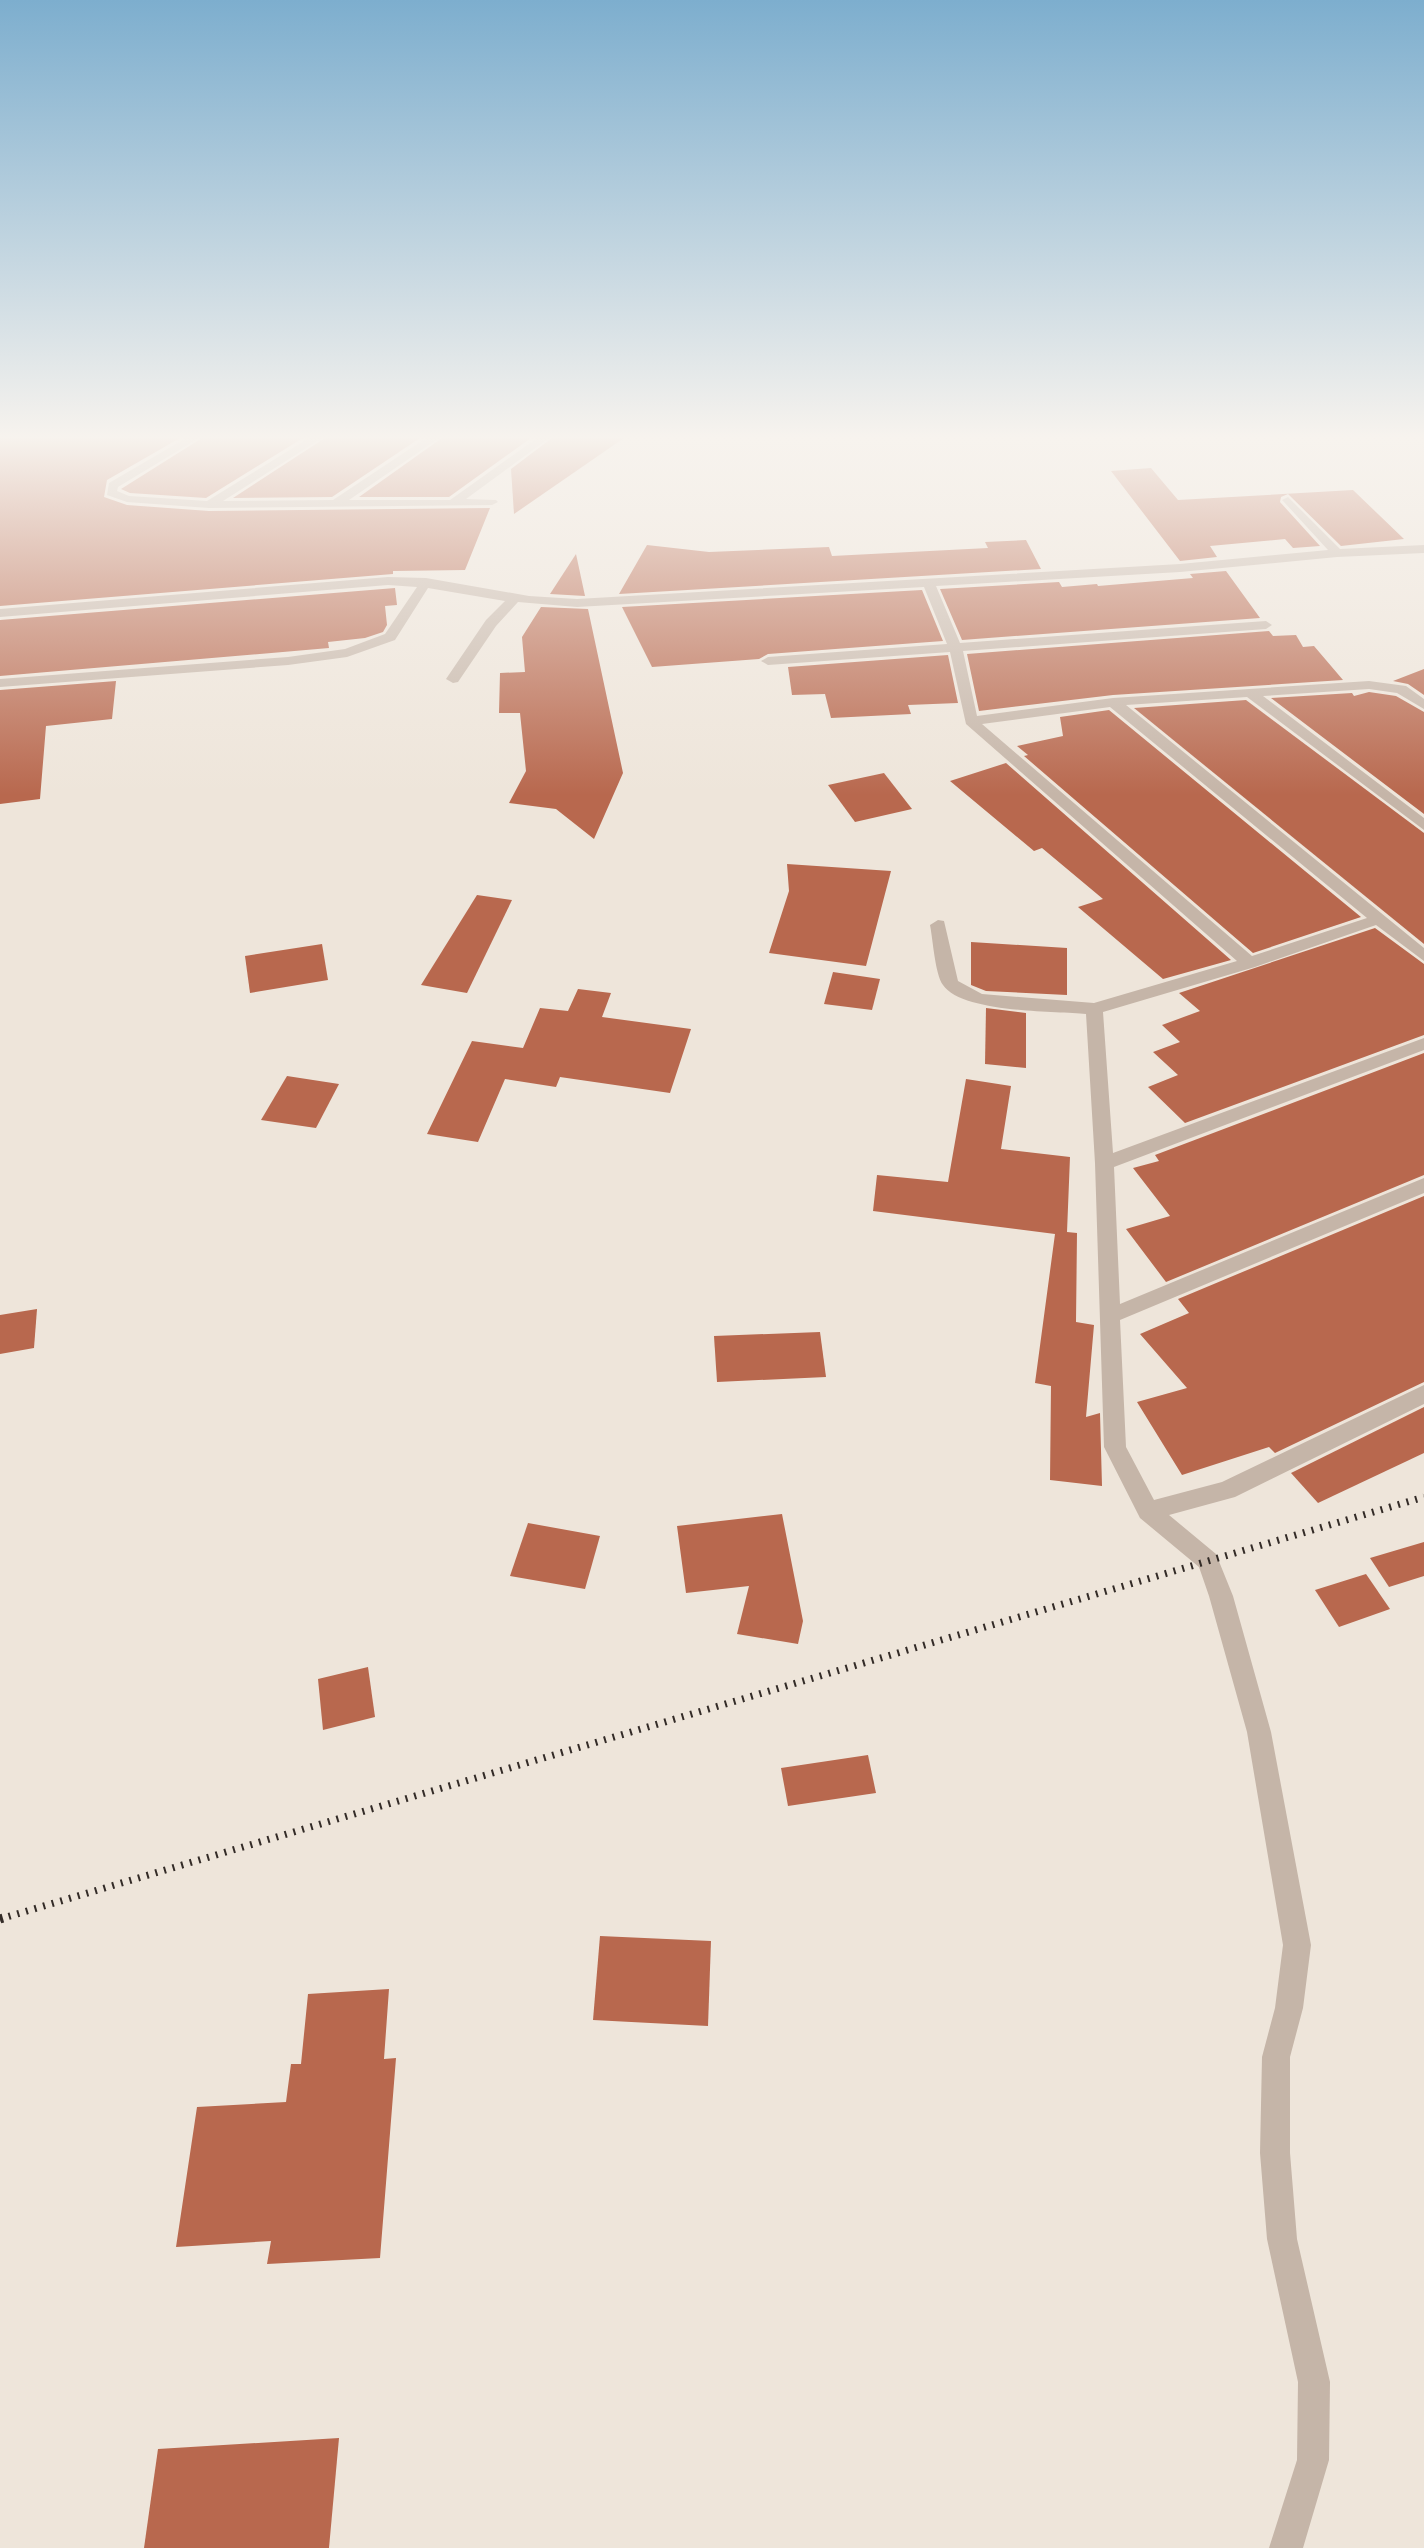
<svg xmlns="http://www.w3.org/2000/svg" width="1424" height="2548" font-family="'Alegreya Sans',sans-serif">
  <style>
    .building { fill: #b8684e }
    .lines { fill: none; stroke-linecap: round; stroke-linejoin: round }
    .street { fill: #c5b5a8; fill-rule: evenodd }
    .rail-far1 { stroke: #332b27; stroke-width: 7; stroke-dasharray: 2 7; stroke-linecap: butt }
    .rail { stroke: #332b27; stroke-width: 9; stroke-dasharray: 3 9; stroke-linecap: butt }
  </style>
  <rect width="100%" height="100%" fill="#eee5da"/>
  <g class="building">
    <path d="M0 438H180L107 480 104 497 127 505 209 511 490 508 465 570 393 571V574L0 606Z"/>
    <path d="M202 438H303L206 498 130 493 121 489Z"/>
    <path d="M325 438H420L332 497 233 498Z"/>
    <path d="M442 438H531L449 497H359Z"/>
    <path d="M552 438H624L514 514 511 469Z"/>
    <path d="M1151 468 1178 500 1353 490 1404 539 1341 546 1288 494 1281 497 1280 502 1320 546 1293 548 1285 539 1210 546 1217 557 1180 561 1111 471Z"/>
    <path d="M1026 540 1041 569 619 594 647 545 709 552 829 547 832 556 988 548 985 542Z"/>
    <path d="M576 554 585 596 550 594Z"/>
    <path d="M1226 571 1260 618 962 640 940 589 1059 582 1062 587 1097 584 1098 586 1193 578 1190 574Z"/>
    <path d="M395 588 397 605 385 606 387 625 383 632 365 638 328 642 329 648 0 676V620Z"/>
    <path d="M922 590 943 641 768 654 759 659 652 667 622 607Z"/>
    <path d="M541 607 588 609 623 773 594 839 556 809 509 803 526 771 520 713H499L500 673 525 672 522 637Z"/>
    <path d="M1269 631 1273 636 1296 635 1303 647 1314 646 1343 680 1113 695 979 711 967 654Z"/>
    <path d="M948 655 958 703 908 705 911 714 831 718 825 694 792 695 788 667Z"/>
    <path d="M1424 669V695L1408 684 1393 681Z"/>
    <path d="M116 681 112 719 46 726 40 799 0 804V690Z"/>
    <path d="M1369 692 1396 696 1424 712V814L1271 698 1352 693 1354 696Z"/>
    <path d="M1246 700 1424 833V944L1134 708Z"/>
    <path d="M1109 710 1361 917 1253 953 1024 756 1028 755 1017 746 1063 736 1060 717Z"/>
    <path d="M1006 763 1231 960 1163 979 1078 907 1103 899 1042 848 1034 851 950 781Z"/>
    <path d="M884 773 912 809 855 822 828 785Z"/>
    <path d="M787 864 891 871 866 966 769 953 789 891Z"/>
    <path d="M477 895 512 900 467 993 421 985Z"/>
    <path d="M1375 928 1424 964V1035L1185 1123 1148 1087 1178 1075 1153 1052 1180 1042 1162 1025 1200 1011 1179 993Z"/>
    <path d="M971 942 1067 948V995L986 991 971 985Z"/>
    <path d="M322 944 328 980 250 993 245 956Z"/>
    <path d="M833 972 880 979 872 1010 824 1004Z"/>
    <path d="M578 989 611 993 602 1017 691 1029 670 1093 560 1077 556 1087 505 1079 478 1142 427 1134 472 1041 523 1048 540 1008 568 1011Z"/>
    <path d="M986 1008 1026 1013V1068L985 1064Z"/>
    <path d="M1424 1053V1175L1166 1282 1126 1229 1170 1216 1133 1168 1159 1161 1155 1155Z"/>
    <path d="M287 1076 339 1084 316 1128 261 1120Z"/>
    <path d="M966 1079 1011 1086 1001 1149 1070 1157 1067 1232 1077 1233 1076 1322 1094 1325 1086 1417 1100 1413 1102 1486 1050 1480 1051 1386 1035 1383 1055 1234 873 1211 877 1175 948 1182Z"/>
    <path d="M1424 1196V1382L1275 1453 1269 1447 1182 1475 1137 1402 1187 1388 1140 1334 1189 1313 1178 1299Z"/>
    <path d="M37 1309 34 1348 0 1354V1315Z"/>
    <path d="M820 1332 826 1377 717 1382 714 1336Z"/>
    <path d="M1424 1407V1453L1318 1503 1291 1473Z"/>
    <path d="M782 1514 803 1621 798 1644 737 1634 749 1586 686 1593 677 1526Z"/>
    <path d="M528 1523 600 1536 585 1589 510 1576Z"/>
    <path d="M1424 1542V1576L1389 1587 1370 1558Z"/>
    <path d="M1366 1574 1390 1609 1339 1627 1315 1590Z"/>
    <path d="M368 1667 375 1717 323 1730 318 1679Z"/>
    <path d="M868 1755 876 1793 788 1806 781 1768Z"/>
    <path d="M600 1936 711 1941 708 2026 593 2020Z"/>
    <path d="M389 1989 384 2059 396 2058 380 2258 267 2264 271 2241 176 2247 197 2107 286 2102 291 2064H301L308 1994Z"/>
    <path d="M339 2438 329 2548H144L158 2449Z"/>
  </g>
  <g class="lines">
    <g class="street">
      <path d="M186 438H199L118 487 117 491 129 496 207 501 309 438H322L223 501 333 500 426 438H439L349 500H450L537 438H549L466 499 496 500 498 502 492 505 209 508 127 502 107 495 109 483Z"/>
      <path d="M1288 497 1340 549 1424 545V553L1337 557 1180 572 936 586 960 643 1266 621 1272 625 1266 629 963 651 977 716 1113 698 1369 681 1406 686 1424 699V709L1397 693 1369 689 1263 696 1424 818V830L1247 697 1126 705 1424 948V961L1376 925 1255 967 1103 1012 1113 1153 1424 1038V1050L1114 1167 1120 1304 1424 1178V1193L1120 1320 1126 1447 1154 1500 1222 1482 1424 1385V1404L1235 1497 1169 1515 1216 1554 1233 1596 1271 1732 1311 1945 1303 2008 1290 2057V2153L1297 2239 1330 2382 1329 2460 1303 2548H1269L1297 2460 1298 2382 1267 2239 1260 2153 1262 2057 1275 2008 1283 1945 1247 1732 1209 1596 1199 1567 1140 1518 1104 1447 1095 1163 1086 1014C1054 1011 962 1013 943 985 935 974 933 940 930 925L938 920 944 921 958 981 982 994 1094 1003 1237 961 966 724 950 652 768 665 761 661 768 657 947 644 924 587 577 607 518 602 496 626 458 682 453 683 446 679 486 620 505 601 428 588 395 640 347 657 288 665 0 687V679L288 657 345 649 385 634 417 587 388 585 0 617V609L388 577 426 578 529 596 577 599 1180 564 1328 550 1284 502 1282 500ZM1110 707 1367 918 1252 956 982 724Z"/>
    </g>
    <path class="rail-far1" d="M0 1919 1424 1497"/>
    <path class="rail" d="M0 1919 7 1917"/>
  </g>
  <linearGradient id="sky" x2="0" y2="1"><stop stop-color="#7daece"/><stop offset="0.55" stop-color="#f7f3ee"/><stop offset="1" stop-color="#f7f3ee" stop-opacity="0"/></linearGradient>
  <rect width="1424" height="795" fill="url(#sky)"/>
</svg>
